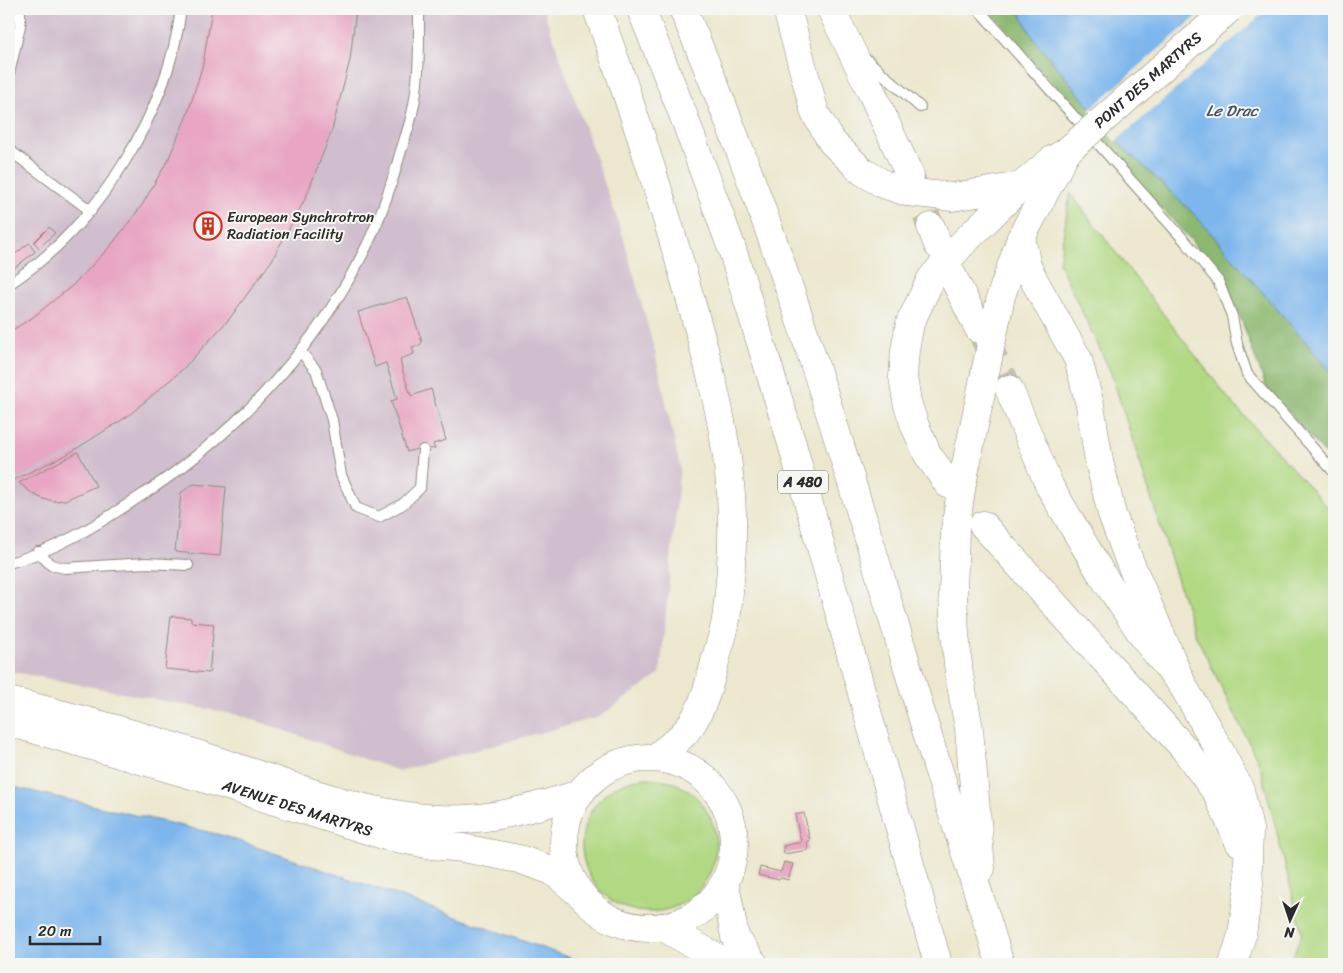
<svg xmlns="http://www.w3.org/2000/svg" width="1343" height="973" font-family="Sriracha,sans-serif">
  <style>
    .industrial { fill: #d0bdcd }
    .green { fill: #b1d882; stroke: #6e8256 }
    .forest { fill: #8cb870; stroke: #5c724e }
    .water { fill: #7db6ed; stroke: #54708c }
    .pier { fill: #ece7ce }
    .building { fill: #e8a6c4 }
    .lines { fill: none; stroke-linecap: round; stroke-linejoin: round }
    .highway-tunnel { stroke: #c5c1ad; stroke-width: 28; stroke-dasharray: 28 14; stroke-linecap: butt }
    .lane-casing { stroke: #8c897c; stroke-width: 12 }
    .secondary-casing { stroke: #8c897c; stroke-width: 29 }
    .highway-casing { stroke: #8c897c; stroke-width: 29 }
    .lane { stroke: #fff; stroke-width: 10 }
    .secondary { stroke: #fff; stroke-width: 28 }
    .highway { stroke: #fff; stroke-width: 28 }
    .secondary-bridge-casing { stroke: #8c897c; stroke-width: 29; stroke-linecap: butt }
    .secondary-bridge { stroke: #fff; stroke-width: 28 }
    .labels { text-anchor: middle; stroke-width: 4; stroke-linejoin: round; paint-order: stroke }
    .shield { fill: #f6f6f2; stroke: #686867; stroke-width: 1 }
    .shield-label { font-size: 14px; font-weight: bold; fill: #2b2b2b }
    .street-label { font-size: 15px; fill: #2b2b2b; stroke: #f6f6f2 }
    .poi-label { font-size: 15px; fill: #2b2b2b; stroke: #f6f6f2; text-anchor: start }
    .water-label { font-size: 16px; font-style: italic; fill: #445565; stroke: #f6f6f2 }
  </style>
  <rect width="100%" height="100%" fill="#f6f6f2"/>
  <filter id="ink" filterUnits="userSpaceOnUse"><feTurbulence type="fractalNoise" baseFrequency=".02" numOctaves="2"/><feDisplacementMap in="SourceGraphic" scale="10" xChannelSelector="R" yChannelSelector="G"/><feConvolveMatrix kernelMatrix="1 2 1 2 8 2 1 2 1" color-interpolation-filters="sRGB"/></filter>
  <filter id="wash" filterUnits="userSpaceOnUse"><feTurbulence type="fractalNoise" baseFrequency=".0096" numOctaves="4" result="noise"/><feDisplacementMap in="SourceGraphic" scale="20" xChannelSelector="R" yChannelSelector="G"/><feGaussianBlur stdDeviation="1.12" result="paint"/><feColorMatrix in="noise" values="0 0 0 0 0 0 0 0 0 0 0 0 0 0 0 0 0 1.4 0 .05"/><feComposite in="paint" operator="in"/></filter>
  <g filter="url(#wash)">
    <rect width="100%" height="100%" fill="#ece7ce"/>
    <path class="industrial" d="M9 9H543L623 236 655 352 680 467 660 674 599 717 399 771 243 716 9 671Z"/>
    <g class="green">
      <path d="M1070 193 1228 398 1334 514V964H1290L1302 933 1260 765 1195 634 1111 373 1059 263Z"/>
      <circle cx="649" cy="845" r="67"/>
    </g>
    <path class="forest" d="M988 9H1018L1032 36 1118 142 1196 216 1334 375V464L1266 387 1234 300 1191 240 1140 185Z"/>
    <g class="water">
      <path d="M1018 9H1334V375L1196 216 1118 142 1032 36Z"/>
      <path d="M9 786 221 835 365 884 587 964H9Z"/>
    </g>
    <path class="pier" d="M1205 9H1268L1115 142 1089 110Z"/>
    <g id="blocks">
      <g class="building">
        <path d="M212 9H356L350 60 332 130 306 197 272 260 230 318 182 370 128 416 68 454 9 482V332L32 318 73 285 110 247 142 205 168 160 188 113 203 64Z"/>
        <path d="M49 227 55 233 39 248 34 242Z"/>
        <path d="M29 243 35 252 9 272V259Z"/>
        <path d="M407 297 422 342 420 345 412 347 414 354 400 359 402 369 411 396 431 389 446 440 433 444 435 449 420 448 407 452 391 401 397 399 386 363 375 367 358 312Z"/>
        <path d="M78 452 96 486 65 500 55 501 43 499 33 494 19 483Z"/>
        <path d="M193 484 226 487 220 556 175 552 181 493Z"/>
        <path d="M171 616 191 618V622L214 624 209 673 165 669Z"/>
        <path d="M804 813 810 841H807L808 850 784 854 783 846 801 842 795 815Z"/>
        <path d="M784 862 793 864 788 880 781 878 779 880 758 875 760 867 781 872Z"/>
      </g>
    </g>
  </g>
  <g filter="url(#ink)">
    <use href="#blocks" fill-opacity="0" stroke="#8c897c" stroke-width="1"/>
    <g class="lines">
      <g class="highway-tunnel">
        <path d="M910 176 931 227"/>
        <path d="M983 336 1009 389"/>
      </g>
      <g class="lane-casing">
        <g id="lane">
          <path d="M978 9 1185 241 1218 281 1232 316 1237 344 1247 374 1334 472"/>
          <path d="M866 59 920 107"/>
          <path d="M9 74 20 26V9"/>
          <path d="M9 150 91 211"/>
          <path d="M9 284C97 227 168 113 181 9"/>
          <path d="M301 352 316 370 332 420 341 475 356 508 379 517 403 504 420 488 423 450"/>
          <path d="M38 552 51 565 65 568 146 563 188 565"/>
          <path d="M9 563C54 551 97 525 136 499 230 439 308 358 360 259 378 226 390 190 400 154 404 141 409 127 412 114 420 80 419 43 419 9"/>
        </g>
      </g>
      <g class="secondary-casing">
        <g id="secondary">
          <path d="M1066 152 1021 238 1027 266 1035 282 1078 359 1090 405 1099 461 1112 514 1129 560 1182 684 1220 751 1240 790 1249 829 1248 864 1249 884 1242 935 1233 964"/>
          <path d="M948 484 928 455 915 426 907 402 903 377 905 350 910 323 931 279 960 246 1021 186 1052 160 1063 154"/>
          <path d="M983 525 1183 747 1217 793 1239 842"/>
          <path d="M9 701C75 717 141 735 206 757 288 784 378 823 466 819 504 817 541 805 577 795"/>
          <path id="s1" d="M9 722 199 777 386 836 432 845 463 848 519 859 553 871 581 895"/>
          <circle cx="649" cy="843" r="85"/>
          <path d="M725 884 735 937 754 964"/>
          <path d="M663 927 728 964"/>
        </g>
      </g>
      <g class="highway-casing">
        <g id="highway">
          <path d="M597 9C629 97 658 186 684 277 702 341 722 407 729 474 735 522 732 572 726 620 724 633 719 646 716 658 710 681 704 706 691 725 682 738 668 748 656 757"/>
          <path d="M641 9 683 114 732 249 792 444 938 964"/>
          <path d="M683 9C784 243 854 489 927 733 950 810 978 887 1000 964"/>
          <path d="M787 9 815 113 832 142 862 171 883 184 907 192 952 197 1021 186"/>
          <path d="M831 9 872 93 910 176"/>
          <path d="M931 227 938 245"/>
          <path d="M951 273 979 329"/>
          <path d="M1009 389 1050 487 1102 575 1148 643 1182 684"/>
          <path d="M981 868 969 729 959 674 955 634 953 595 955 530 962 484 1001 296 1021 238"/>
        </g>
      </g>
      <use href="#lane" class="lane"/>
      <use href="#secondary" class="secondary"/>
      <use href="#highway" class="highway"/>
      <g class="secondary-bridge-casing">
        <g id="secondary-bridge">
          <path id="s2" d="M1066 152 1229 9"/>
        </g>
      </g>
      <use href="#secondary-bridge" class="secondary-bridge"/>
    </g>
  </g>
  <defs>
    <g id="building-ring" transform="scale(1.4375)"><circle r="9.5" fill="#f6f6f2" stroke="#c8321e" stroke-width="1.5"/><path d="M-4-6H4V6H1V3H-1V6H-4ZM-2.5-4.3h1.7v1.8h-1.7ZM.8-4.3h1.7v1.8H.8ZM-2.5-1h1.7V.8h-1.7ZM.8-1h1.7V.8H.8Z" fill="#c8321e"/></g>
  </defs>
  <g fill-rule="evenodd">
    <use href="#building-ring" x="208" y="226"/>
  </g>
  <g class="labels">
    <rect class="shield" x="778" y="470.5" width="50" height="23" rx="4"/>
    <g class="shield-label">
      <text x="803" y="487">A 480</text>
    </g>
    <g class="street-label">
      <text dy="5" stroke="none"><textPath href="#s2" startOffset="109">PONT DES MARTYRS</textPath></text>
      <text dy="5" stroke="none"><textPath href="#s1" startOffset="301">AVENUE DES MARTYRS</textPath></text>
    </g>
    <g class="poi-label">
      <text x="227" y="222">European Synchrotron<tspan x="227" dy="17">Radiation Facility</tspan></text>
    </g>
    <g class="water-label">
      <text x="1232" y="116">Le Drac</text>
    </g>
  </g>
  <rect width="1343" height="973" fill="none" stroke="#f6f6f2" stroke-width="30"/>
  <g transform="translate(1290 920) rotate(183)" stroke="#f6f6f2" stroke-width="4" paint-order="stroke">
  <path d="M0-4L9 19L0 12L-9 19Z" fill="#2b2b2b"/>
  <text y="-8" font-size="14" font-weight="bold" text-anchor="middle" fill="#2b2b2b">N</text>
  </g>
  <path d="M30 936v8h70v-8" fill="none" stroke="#2b2b2b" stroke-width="2.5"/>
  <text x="38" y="936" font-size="15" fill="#2b2b2b" stroke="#f6f6f2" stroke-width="4" paint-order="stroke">20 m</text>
</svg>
